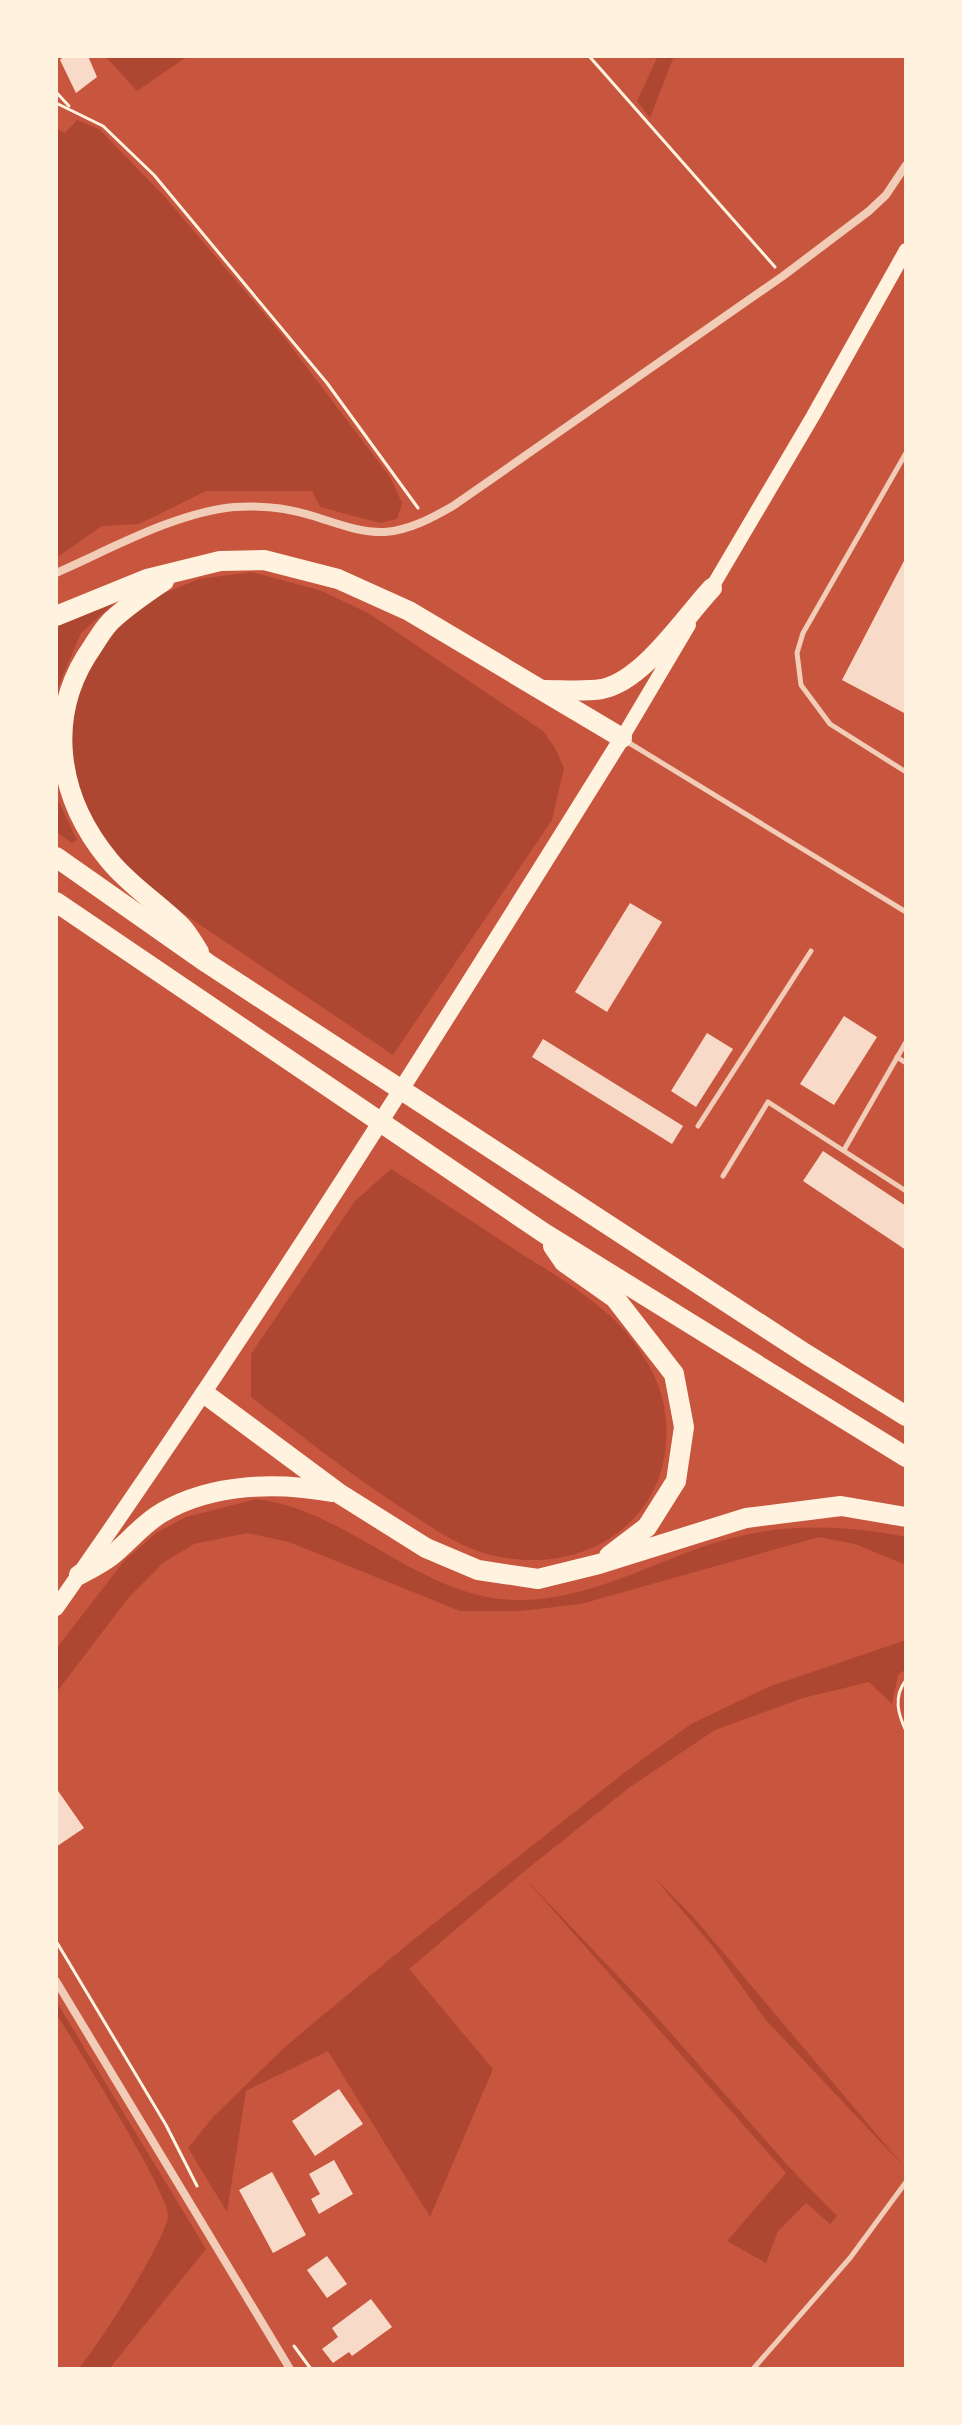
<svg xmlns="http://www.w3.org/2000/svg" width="962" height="2425" font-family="'Noto Sans',sans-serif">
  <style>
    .green { fill: #ae4732 }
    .building { fill: #f7dbc8 }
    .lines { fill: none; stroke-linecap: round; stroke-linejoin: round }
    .path { stroke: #fff3e0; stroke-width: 3 }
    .service { stroke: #f1ccb7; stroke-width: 5 }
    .minor { stroke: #f1ccb7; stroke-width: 8 }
    .secondary { stroke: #fff3e0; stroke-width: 14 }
    .primary { stroke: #fff3e0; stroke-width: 16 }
    .motorway { stroke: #fff3e0; stroke-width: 20 }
  </style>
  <rect width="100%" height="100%" fill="#c8553d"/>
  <g class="green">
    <path d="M105 56H188L137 91Z"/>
    <path d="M658 56H674L650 118 637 101Z"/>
    <path d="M77 120 99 129 164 196 283 336 390 477 402 503 397 519 380 523 320 507 312 491H206L139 524 102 526 56 558V128L65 133Z"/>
    <path d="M252 572 322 591 370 614 543 731 555 748 564 768 552 820 393 1055 147 889 110 852 74 781 69 738 76 697 88 662 122 623 162 594 199 579Z"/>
    <path d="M122 596 81 633 60 682 56 700V626Z"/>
    <path d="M56 796 77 840 72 843 56 832Z"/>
    <path d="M391 1169C435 1197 479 1226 523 1255 556 1275 600 1302 625 1331 643 1353 659 1378 664 1406 682 1505 601 1573 506 1558 469 1553 438 1532 408 1512 353 1477 303 1437 251 1397V1354L355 1201Z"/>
    <path d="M257 1499C352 1511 423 1602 522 1600 587 1599 642 1568 702 1547 769 1523 837 1523 906 1537V1565L855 1544 819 1537 581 1604 520 1611H460L289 1542 247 1533 194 1544 163 1563 129 1597 56 1693V1649L124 1561 156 1533 186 1517Z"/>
    <path d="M906 1640V1669L898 1675 892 1704 869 1682 803 1698 715 1730 630 1787 521 1874 653 2013 791 2169 837 2216 830 2224 806 2203 778 2231 766 2263 727 2241 786 2173 521 1874 409 1969 493 2069 430 2217 328 2051 246 2091 227 2212 188 2148 213 2117 286 2046 408 1944 629 1769 691 1724 768 1687Z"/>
    <path d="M653 1876 695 1919 905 2168 765 2019 714 1948Z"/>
    <path d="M56 2001 206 2249 109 2369H78C97 2348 166 2240 168 2216 170 2194 74 2043 56 2013Z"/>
  </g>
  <g class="building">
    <path d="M64 56H88L97 77 76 93 60 60Z"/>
    <path d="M906 557V714L842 680Z"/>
    <path d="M630 903 662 922 607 1012 575 992Z"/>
    <path d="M844 1016 877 1037 834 1105 800 1084Z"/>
    <path d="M707 1033 733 1049 696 1107 671 1091Z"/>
    <path d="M543 1039 683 1126 672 1144 532 1057Z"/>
    <path d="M823 1151 906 1206V1250L803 1181Z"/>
    <path d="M56 1788 84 1828 56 1847Z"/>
    <path d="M339 2089 363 2124 315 2156 292 2121Z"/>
    <path d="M334 2160 353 2194 319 2214 311 2199 320 2194 309 2174Z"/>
    <path d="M272 2172 306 2235 273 2253 239 2190Z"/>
    <path d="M327 2256 347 2284 327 2298 307 2270Z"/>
    <path d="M371 2299 392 2327 352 2356 349 2352 333 2363 322 2349 338 2337 332 2328Z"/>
  </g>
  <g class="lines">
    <g class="path">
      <path d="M589 56 775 267"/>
      <path d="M56 92 69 106"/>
      <path d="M56 103 103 126 154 175 327 383 418 508"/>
      <path d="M906 1680C893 1697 898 1714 906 1731"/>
      <path d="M56 1941 166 2125 197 2186"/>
      <path d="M294 2346 311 2369"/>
    </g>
    <g class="service">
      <path d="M906 453 803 633 797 653 801 685 830 724 906 772"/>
      <path d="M626 741 906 912"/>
      <path d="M897 1057 906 1063"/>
      <path d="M698 1126 811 951"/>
      <path d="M844 1150 906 1042"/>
      <path d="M723 1176 768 1102 906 1191"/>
      <path d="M753 2369 850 2258 906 2182"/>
    </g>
    <g class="minor">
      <path d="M56 573C111 549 174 513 234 507 261 505 288 508 313 516 336 523 360 533 385 532 410 530 432 518 453 506L783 276 869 211 886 195 906 165"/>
      <path d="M56 1981 290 2369"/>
    </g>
    <g class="secondary">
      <path d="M708 594 813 416 906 250"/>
      <path d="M622 738 689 625"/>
    </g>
    <path class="primary" d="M56 1608C255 1325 439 1032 622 738"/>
    <g class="motorway">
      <path d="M164 581C146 593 127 606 111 621 104 628 98 638 93 646 44 715 57 797 109 860 130 886 158 903 181 926 188 933 193 943 199 952"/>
      <path d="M56 616 147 579 220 561 264 560 338 579 409 611 622 738"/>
      <path d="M545 690C563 690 583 692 602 689 643 681 684 618 712 588"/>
      <path d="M56 857 207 963 806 1354 906 1416"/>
      <path d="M56 902 544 1233 906 1457"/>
      <path d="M553 1246 564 1262 615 1298 674 1374 684 1427 676 1481 647 1527 609 1556"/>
      <path d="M205 1394 340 1494 426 1548 478 1570 538 1579 599 1564 746 1518 841 1506 906 1517"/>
      <path d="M79 1575C90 1569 102 1563 111 1556 129 1542 143 1523 163 1512 213 1483 278 1482 332 1492"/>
    </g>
  </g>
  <rect width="962" height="2425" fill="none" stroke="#fff3e0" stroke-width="116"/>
</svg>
